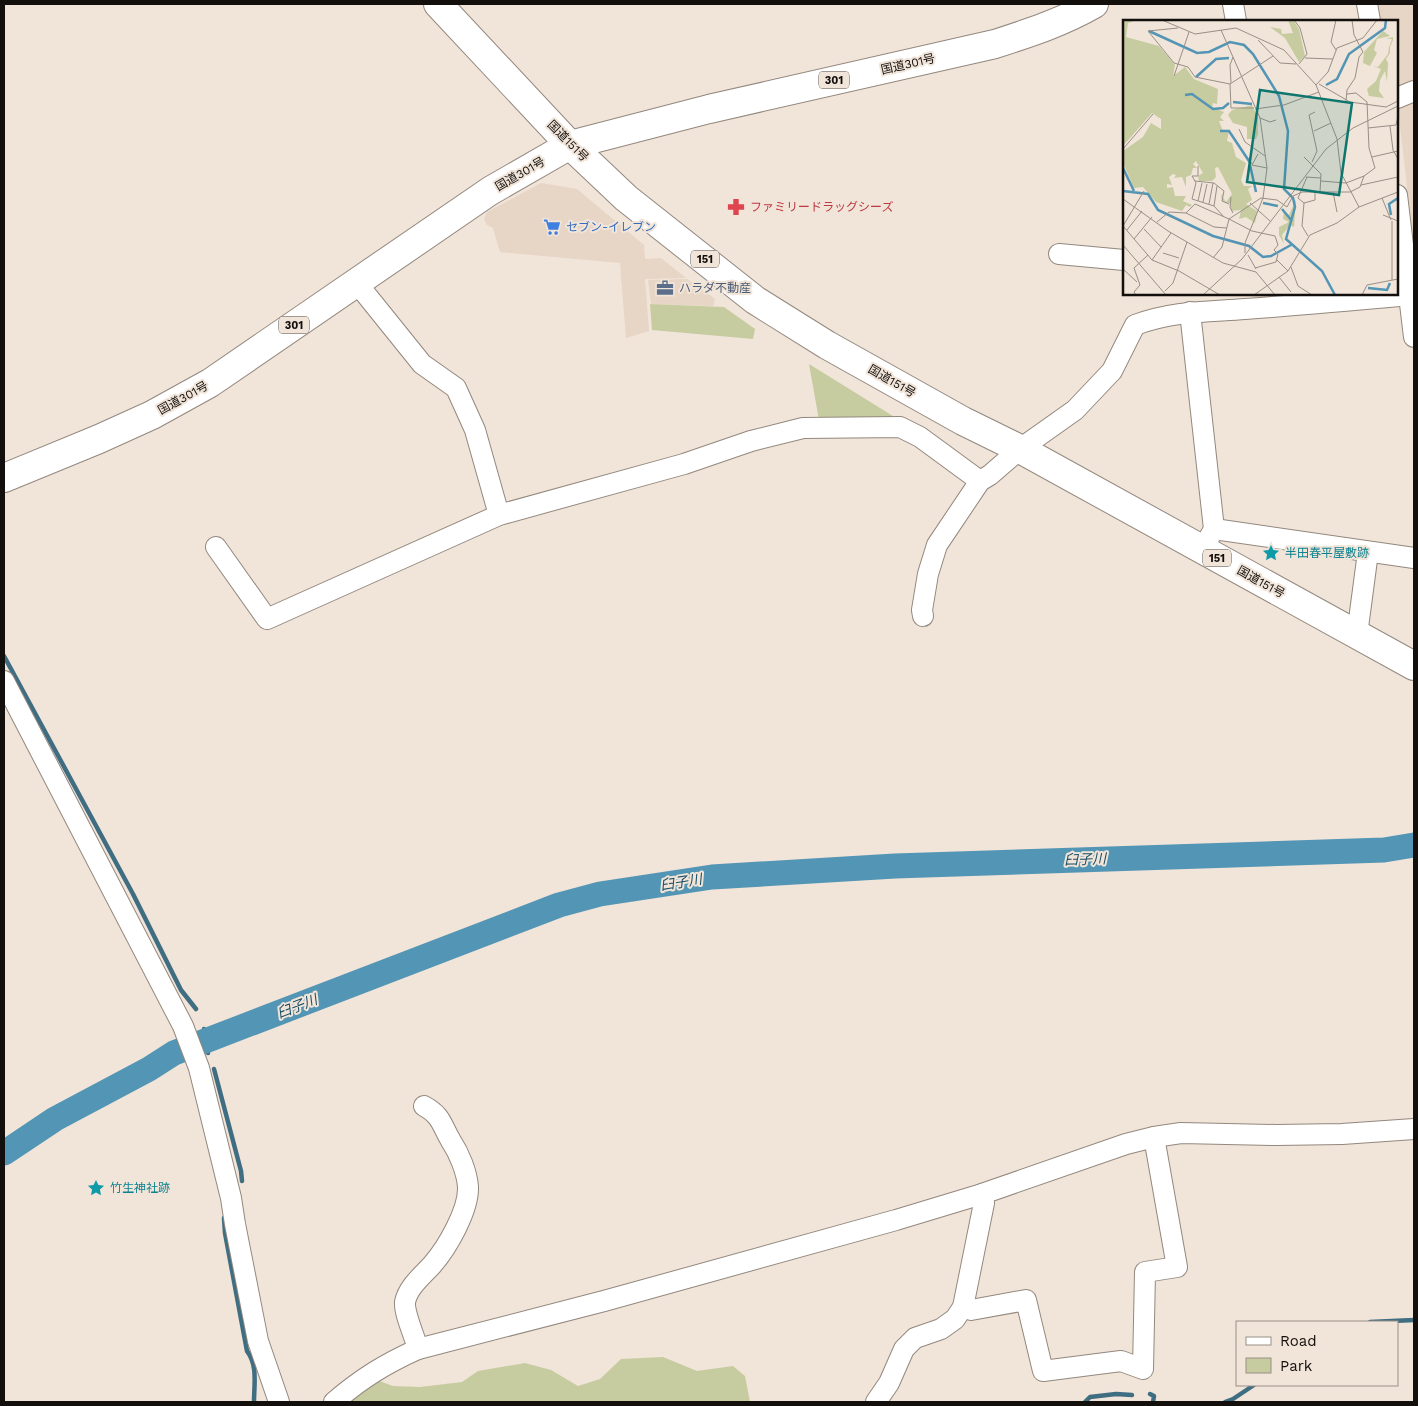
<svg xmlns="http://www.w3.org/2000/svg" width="1418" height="1406" font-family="'Work Sans','Noto Sans JP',sans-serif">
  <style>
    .built { fill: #e7d5c5 }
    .green { fill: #c6cc9f }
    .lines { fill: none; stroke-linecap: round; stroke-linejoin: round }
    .stream { stroke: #3f6d82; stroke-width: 4.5 }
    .river { stroke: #5295b4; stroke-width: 25 }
    .minor-casing { stroke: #93887e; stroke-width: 22 }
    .highway-casing { stroke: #93887e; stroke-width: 30 }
    .minor { stroke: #fff; stroke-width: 20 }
    .highway { stroke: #fff; stroke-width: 28 }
    .labels { text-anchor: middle; stroke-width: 4; stroke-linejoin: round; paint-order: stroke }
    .shield { fill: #f1e4d9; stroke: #564f4a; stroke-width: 1 }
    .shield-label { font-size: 11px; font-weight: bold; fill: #130f0c }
    .street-label { font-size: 12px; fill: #130f0c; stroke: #f1e4d9 }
    .health-label { font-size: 12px; fill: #be3a42; stroke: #f1e4d9; text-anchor: start }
    .shop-label { font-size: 12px; fill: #366cbe; stroke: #f1e4d9; text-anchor: start }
    .service-label { font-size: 12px; fill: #4e5e75; stroke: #f1e4d9; text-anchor: start }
    .culture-label { font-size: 12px; fill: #0d838f; stroke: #f1e4d9; text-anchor: start }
    .water-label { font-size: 14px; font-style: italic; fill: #174d64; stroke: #f1e4d9 }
    .inset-river { fill: none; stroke: #5295b4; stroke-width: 2.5 }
    .inset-road { fill: none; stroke: #988f87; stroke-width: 1 }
    .view { fill: #0f766e; fill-opacity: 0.15; stroke: #0f766e; stroke-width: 2.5 }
    .inset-edge { fill: none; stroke: #130f0c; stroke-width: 2.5 }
  </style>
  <rect width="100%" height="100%" fill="#f1e4d9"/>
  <g class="built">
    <path d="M1376 4H1414V84L1397 91V21H1379Z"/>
    <path d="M1414 100V249L1398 108Z"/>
    <path d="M541 183 577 189 644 245 645 259 661 258 686 278 645 279 649 331 626 338 620 263 500 252 493 228 487 225 484 219 487 212Z"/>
    <path d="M687 279 715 299 713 306 651 304 648 280Z"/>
    <path d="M1249 294H1345L1258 302Z"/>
  </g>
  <g class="green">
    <path d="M650 304 724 307 755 329 753 339 652 330Z"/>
    <path d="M809 364 901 421 819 420Z"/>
    <path d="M663 1357 697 1371 733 1366 745 1376 750 1402H342L371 1378 393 1386 420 1387 462 1382 478 1371 525 1363 551 1370 578 1386 600 1379 621 1359Z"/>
  </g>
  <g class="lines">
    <g class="stream">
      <path d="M4 656 133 894 181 990 196 1009"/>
      <path d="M204 1029 208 1053"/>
      <path d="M214 1069 241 1171 242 1181"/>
      <path d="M224 1218 225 1233 247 1351C258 1365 254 1385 254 1402"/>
      <path d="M1370 1322 1414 1320"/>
      <path d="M1150 1394 1154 1396 1153 1402"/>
      <path d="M1085 1402 1090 1397 1116 1394 1132 1395"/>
      <path d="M1225 1402 1233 1399 1254 1385"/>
    </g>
    <path class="river" d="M4 1153 55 1119 149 1069 174 1053 559 905 600 894 712 877 895 866 1384 850 1414 845"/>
    <g class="minor-casing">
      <g id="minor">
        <path d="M1233 4 1236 21"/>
        <path d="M1367 4 1370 21"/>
        <path d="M1397 98 1414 91"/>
        <path d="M1397 195 1414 337"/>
        <path d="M1059 254 1124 260"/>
        <path d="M356 282 422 364 456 388 475 430 499 515"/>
        <path d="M1190 312 1214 529 1202 550"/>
        <path d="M1214 529 1414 558"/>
        <path d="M216 547 267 619 499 515 684 464 751 441 803 428 900 427 920 437 980 481"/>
        <path d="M923 616 922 610 928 574 937 545 980 481 990 475 1020 449 1075 410 1112 371 1135 325C1173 311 1206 312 1245 309 1300 305 1355 300 1410 295"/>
        <path d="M1357 635 1368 552"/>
        <path d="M4 681 183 1026 199 1068 231 1198 235 1224 258 1341 279 1402"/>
        <path d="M963 1307 971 1310 1026 1300 1043 1371 1121 1361 1143 1369 1145 1272 1177 1267 1154 1137"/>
        <path d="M418 1349C415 1337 404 1314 405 1302 408 1287 422 1276 432 1265 447 1248 469 1210 468 1187 467 1172 459 1153 451 1141 441 1124 442 1116 424 1106"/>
        <path d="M334 1402C362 1378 385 1364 418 1349L604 1301 896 1220 982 1194 1126 1144 1154 1137 1181 1133 1276 1135 1342 1134 1414 1129"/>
        <path d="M876 1402 889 1383 904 1349 915 1338 941 1329 955 1319 963 1307 984 1203 982 1194"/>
      </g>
    </g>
    <g class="highway-casing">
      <g id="highway">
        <path d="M438 4 570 145 626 198 755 300 827 345 963 421 1020 449 1414 666"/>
        <path d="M4 478 99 439 152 415 210 383 490 191 570 145 709 109 995 44C1029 33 1063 22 1094 4"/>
      </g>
    </g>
    <use href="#minor" class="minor"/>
    <use href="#highway" class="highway"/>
  </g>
  <defs>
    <g id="pharmacy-bare" transform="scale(1.35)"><path d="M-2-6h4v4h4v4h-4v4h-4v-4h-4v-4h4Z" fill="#e0444e" stroke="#f1e4d9" stroke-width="2.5" paint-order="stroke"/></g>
    <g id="supermarket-bare" transform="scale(1.35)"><path d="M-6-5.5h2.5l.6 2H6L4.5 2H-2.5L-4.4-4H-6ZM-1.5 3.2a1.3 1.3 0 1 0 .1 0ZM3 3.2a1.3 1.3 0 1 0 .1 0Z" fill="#3f7fe0" stroke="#f1e4d9" stroke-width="2.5" paint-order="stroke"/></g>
    <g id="office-bare" transform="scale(1.35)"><path d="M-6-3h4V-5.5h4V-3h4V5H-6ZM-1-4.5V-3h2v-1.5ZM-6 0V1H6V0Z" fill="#5c6f8a" stroke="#f1e4d9" stroke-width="2.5" paint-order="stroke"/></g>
    <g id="sight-bare" transform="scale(1.35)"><path d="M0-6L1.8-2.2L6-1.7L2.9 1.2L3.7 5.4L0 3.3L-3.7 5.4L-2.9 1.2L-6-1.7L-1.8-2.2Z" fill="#0f9aa8" stroke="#f1e4d9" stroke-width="2.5" paint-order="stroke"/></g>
  </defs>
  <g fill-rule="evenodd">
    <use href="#pharmacy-bare" x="736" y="207"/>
    <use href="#supermarket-bare" x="552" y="227"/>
    <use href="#office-bare" x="665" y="288"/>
    <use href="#sight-bare" x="1271" y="553"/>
    <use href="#sight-bare" x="96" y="1188"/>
  </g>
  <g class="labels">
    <g class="shield">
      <rect x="819" y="71.5" width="30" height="17" rx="4"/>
      <rect x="691" y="250.5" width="28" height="17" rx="4"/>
      <rect x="279" y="316.5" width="30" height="17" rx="4"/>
      <rect x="1203" y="549.5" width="28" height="17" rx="4"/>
    </g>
    <g class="shield-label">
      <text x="834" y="84">301</text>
      <text x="705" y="263">151</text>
      <text x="294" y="329">301</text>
      <text x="1217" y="562">151</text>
    </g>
    <g class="street-label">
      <text transform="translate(908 64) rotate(-13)" y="4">国道301号</text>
      <text transform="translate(568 141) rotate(45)" y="4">国道151号</text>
      <text transform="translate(520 174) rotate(-30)" y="4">国道301号</text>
      <text transform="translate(892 381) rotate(30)" y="4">国道151号</text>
      <text transform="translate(183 398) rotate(-29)" y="4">国道301号</text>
      <text transform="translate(1261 582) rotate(29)" y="4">国道151号</text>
    </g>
    <g class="health-label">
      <text x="750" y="211">ファミリードラッグシーズ</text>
    </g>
    <g class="shop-label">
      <text x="566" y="231">セブン-イレブン</text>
    </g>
    <g class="service-label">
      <text x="679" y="292">ハラダ不動産</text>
    </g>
    <g class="culture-label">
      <text x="1285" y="557">半田春平屋敷跡</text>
      <text x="110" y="1192">竹生神社跡</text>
    </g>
    <g class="water-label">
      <text transform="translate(1085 859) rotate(-2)" y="5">臼子川</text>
      <text transform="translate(681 882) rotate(-9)" y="5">臼子川</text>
      <text transform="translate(297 1006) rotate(-21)" y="5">臼子川</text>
    </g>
  </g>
  <g transform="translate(1123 20)">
    <rect width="275" height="275" fill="#f1e4d9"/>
    <path d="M0 0H14L5 3 3 17 36 26 52 45 50 56 62 47 71 59 95 69 94 84 90 83 89 87 101 92 97 97 101 101H96L100 111H106L104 121 109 123 113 137 123 143 118 160 121 166H129L125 169 129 180 123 184 134 191 132 203 123 197 116 199 118 190 108 191 107 183H103L99 180 98 176 101 171 99 176 103 182 109 174 95 147 92 148 93 157 89 161H76L75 156 80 153 73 141 70 144 74 148H70L68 155 63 157V167L59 157 51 158 53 155 50 154 46 157 49 165 44 164V168L50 167 52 176H63L60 181 69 185 67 187 63 185 59 191 33 182 20 167 11 168 0 143V131L20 117 28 103 38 109V99L29 93 0 126ZM165 0H170L176 9 182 36 176 42 162 18 147 7 158 9 159 14 170 13ZM260 11 267 16 254 19 251 30 254 33 247 46 240 43 241 32ZM270 17V20L267 27V33L263 39 265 43 264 62 262 51 257 60 256 71 261 78 246 76 244 69 253 61 258 49 250 46 255 47 265 34 266 27 269 19H263ZM129 85 135 98V114L133 119H124V107L110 103 105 95 109 90ZM173 179 171 207 167 205 159 215 161 224 156 215V207L166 202 160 199 161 191 166 195Z" fill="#c6cc9f"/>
    <path class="inset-river" d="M26 11 74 33 86 32 107 22 121 25 130 34 156 76 165 111 161 169 170 178 172 187 163 219 199 251 212 275M73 57 93 39 106 38M203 65 214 59 226 34 262 8 263 0M62 75 69 74 90 89 100 88 106 83M110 82 129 84M97 111H106L128 144M127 145 133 172M0 148 11 171M0 171 25 174 35 190 90 216 126 226 140 237 148 236 168 225M140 183 155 186M159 189 169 201M268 195 266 184 275 178M245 268 264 270 267 263"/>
    <path class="inset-road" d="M39 0 72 14 113 8 161 30 193 65 214 119 218 153 236 187 275 172M171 0 177 8 184 34 176 44M55 8 25 11 51 43 65 47 72 57 107 64 108 88H131M98 10 137 98 144 148 140 178M135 20 157 43 173 44M213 30 208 22 213 0M182 38 210 39M51 56 66 12M108 63 107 45 110 37M107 64 150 36M196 64 227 82 263 87 275 81M193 65 205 52 214 28 240 18 254 0M223 81 224 70 232 58 236 37 240 32 231 15 229 0M132 89 161 85 196 72M137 98 147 102 153 100M267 106 270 130 275 139M245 108 273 105 275 96M116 109 122 122 142 136M191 111 208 103M0 129 30 94M135 134 129 145 144 148M181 137 198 154 197 172M249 137 275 131M189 142 194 131 186 95 192 92M75 146V156H69L73 163 69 179 91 186 101 197M183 157 198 158M72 161 91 163 101 171 99 181 106 184M198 161 223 163 241 156M238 165 275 157M21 171 0 206 29 240 56 251 97 275M210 172 214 192M108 177 107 187 110 193M259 178 268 200M0 179 45 211 100 243 133 252 152 275M75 181 79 163M80 182 84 164M127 183 147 201M181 183 175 178 184 157M86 184 90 163M91 186 94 166M63 193 91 207 104 208M260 195 275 201M34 202 46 192 63 193 72 184 106 199 138 178 154 180 164 187 170 176 179 172H227L237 167 241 156 252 148 246 128 244 82 233 73 224 74M21 209 38 227M4 210 19 191M185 216 179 206 181 183 192 180V172M11 219 29 197M0 225 43 275M40 233 56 238M122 233V223L140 178M125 235 133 249M90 238 99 227 106 199 129 211 152 216 155 225 151 230 155 234 153 242 132 248M153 239 165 251M29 240 48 213M168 247 175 266 189 275M0 249 14 262M156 257 168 272M269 260V201M42 271 50 263 64 222M13 275 11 272 17 265 11 248 25 235M80 275 119 239 203 129 230 108 275 86M131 275 165 251 187 215 214 203 236 187M239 275 244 265 275 259"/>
    <path class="view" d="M137 70 229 83 216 175 124 162Z"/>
    <rect width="275" height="275" class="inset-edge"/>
  </g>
  <rect width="1418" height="1406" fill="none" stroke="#130f0c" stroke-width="10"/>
  <rect x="1236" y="1321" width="162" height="65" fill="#f1e4d9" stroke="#988f87"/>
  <rect x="1246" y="1337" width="25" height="8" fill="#ffffff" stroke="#988f87"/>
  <text x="1280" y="1346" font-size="15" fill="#130f0c">Road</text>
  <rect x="1246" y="1358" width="25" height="15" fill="#c6cc9f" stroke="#988f87"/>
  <text x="1280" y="1371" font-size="15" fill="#130f0c">Park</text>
</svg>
